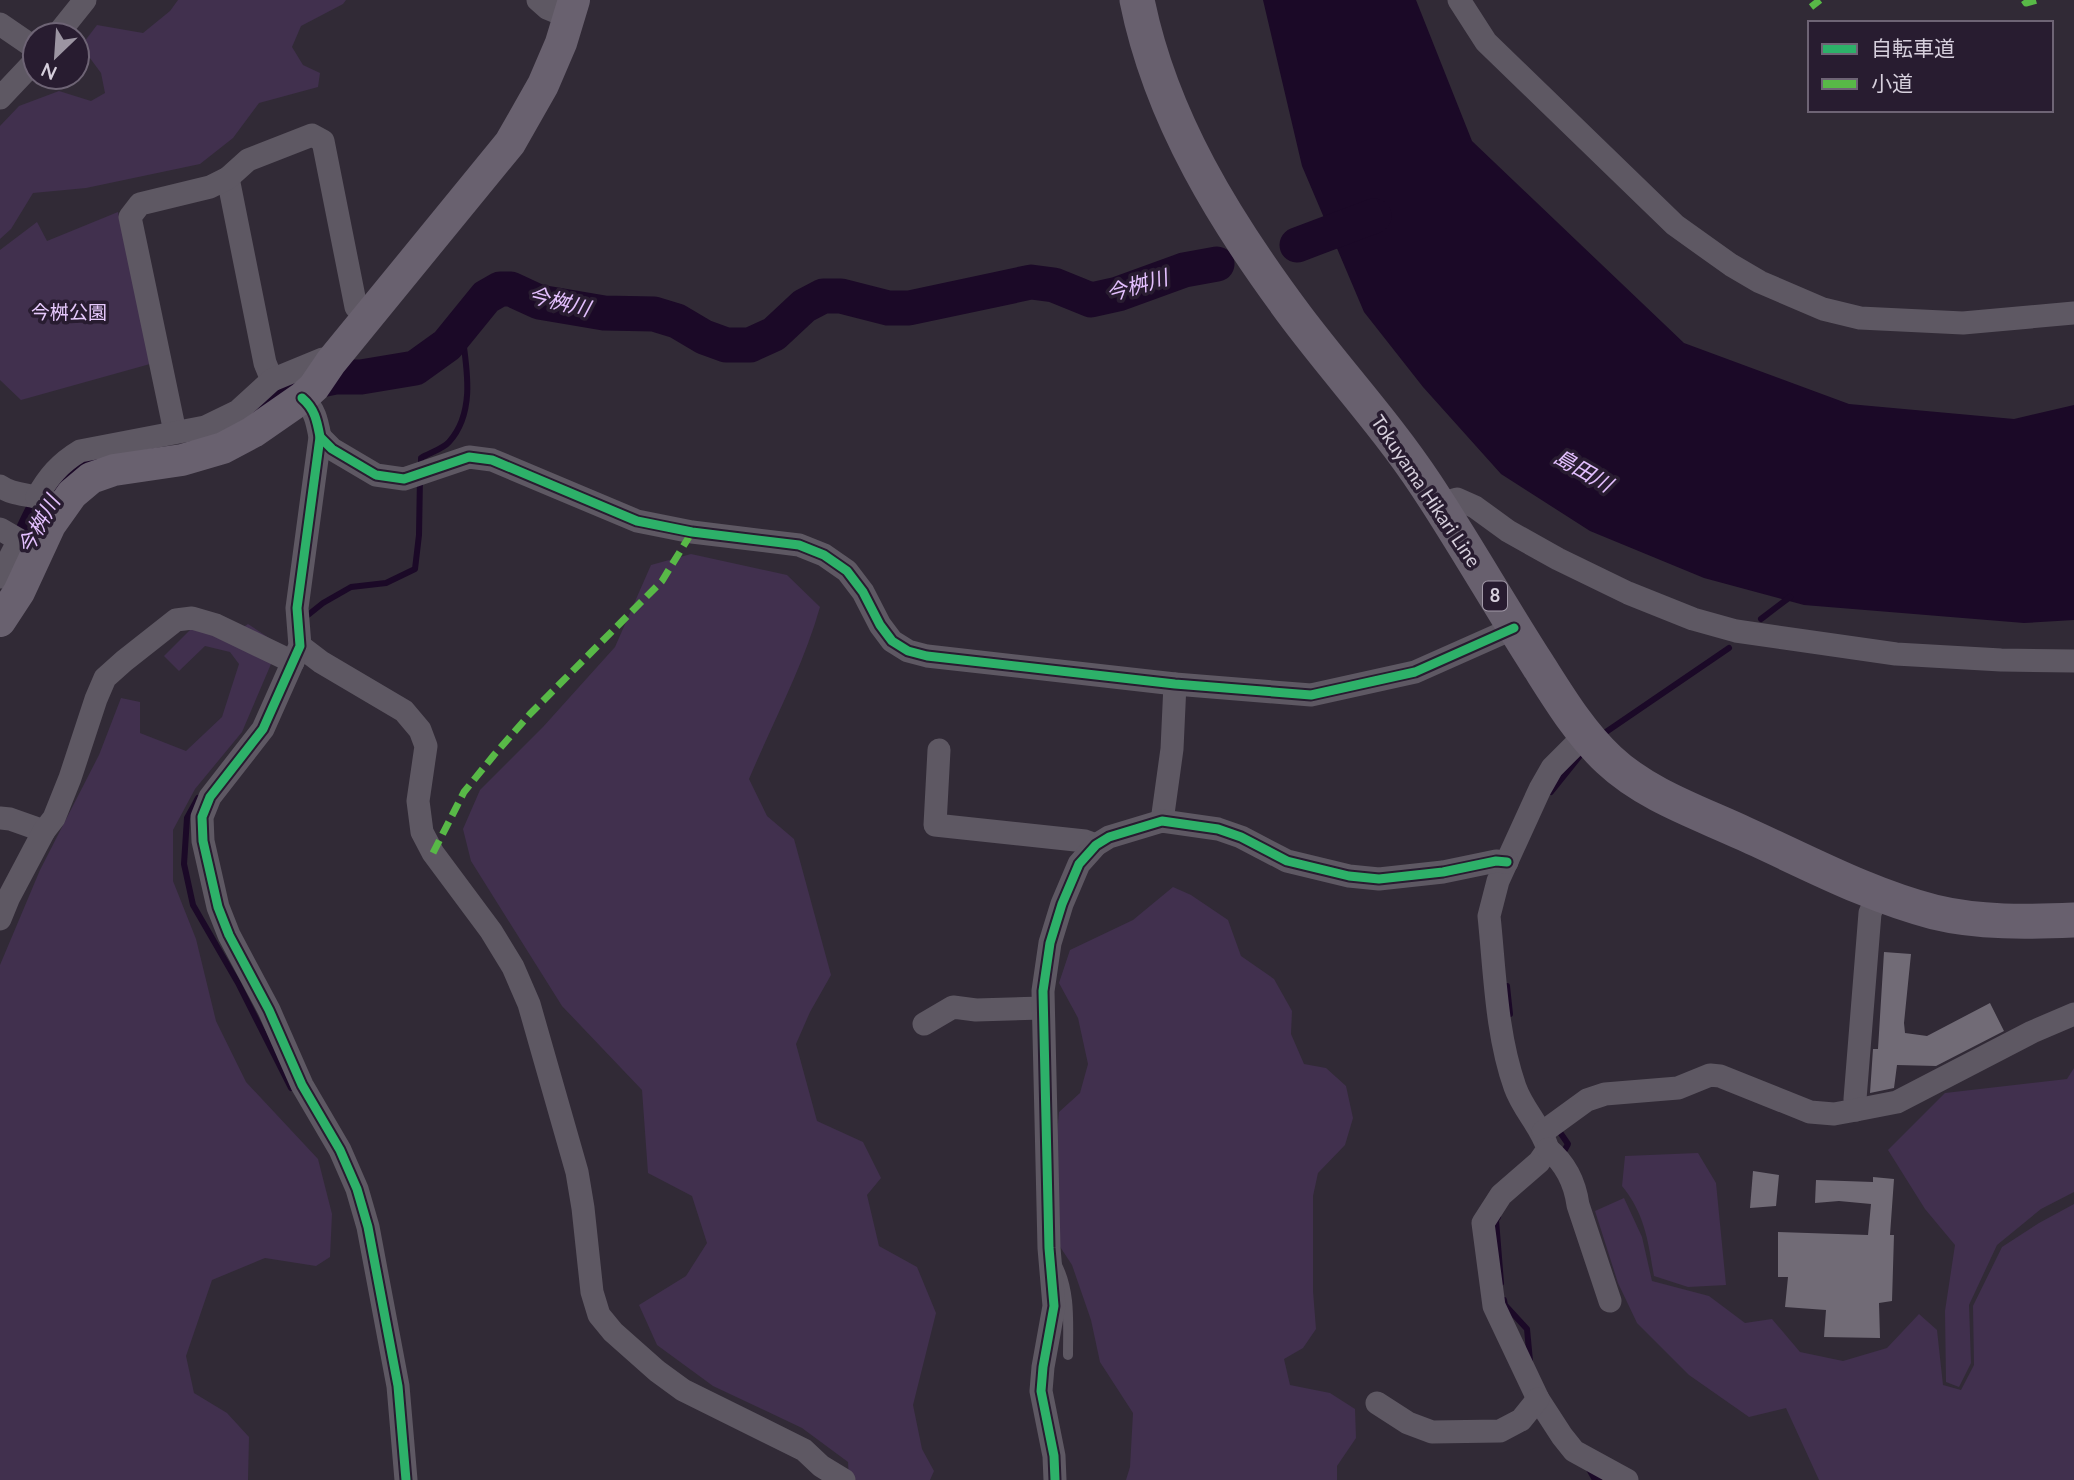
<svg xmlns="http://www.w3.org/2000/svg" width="2074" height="1480" font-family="Lato,'Noto Sans JP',sans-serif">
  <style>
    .green { fill: #41304e }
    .water { fill: #1b0927 }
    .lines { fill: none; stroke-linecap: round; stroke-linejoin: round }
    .stream { stroke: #1b0927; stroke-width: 6 }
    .river { stroke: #1b0927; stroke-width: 35 }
    .building { fill: #716b76 }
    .lane { stroke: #5e5863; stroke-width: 10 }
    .street { stroke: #5e5863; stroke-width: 23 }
    .secondary { stroke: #69616f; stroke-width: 32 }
    .primary { stroke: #68606e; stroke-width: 35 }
    .quiet { stroke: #58b947; stroke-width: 7; stroke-dasharray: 14 7; stroke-linecap: butt }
    .cycleway-casing { stroke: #281c30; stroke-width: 13 }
    .cycleway { stroke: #2db169; stroke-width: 9 }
    .labels { text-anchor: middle; stroke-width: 7; stroke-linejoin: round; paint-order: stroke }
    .shield { fill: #281c30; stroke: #a299a8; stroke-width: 2 }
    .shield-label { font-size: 18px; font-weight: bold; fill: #d6cfdc }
    .park-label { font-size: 19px; fill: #e6c9fc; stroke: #281c30 }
    .street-label { font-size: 19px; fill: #d6cfdc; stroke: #281c30 }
    .water-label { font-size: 21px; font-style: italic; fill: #e4c0ff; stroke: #281c30 }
  </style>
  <rect width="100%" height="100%" fill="#312a36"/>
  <g class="green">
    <path d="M178 0H346L343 4 301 26 292 47 303 65 320 73 318 87 259 103 233 138 200 164 86 188 33 193 11 229 0 239V126L19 106 59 91 91 101 105 93 101 73 81 46 97 25 143 33 170 11Z"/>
    <path d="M118 212 150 364 21 400 0 380V250L37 222 47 241Z"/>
    <path d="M691 554 787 575 820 607C803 667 773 722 749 779L767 816 794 839 831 975 810 1012 796 1044 817 1121 863 1142 881 1178 867 1195 879 1246 917 1267 936 1313 913 1405 922 1449 934 1471 930 1480H849L848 1462 802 1428 713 1386 657 1345 639 1305 686 1276 707 1243 692 1196 648 1173 642 1090 562 1006 471 861 463 829 480 790 543 727 615 647 651 565Z"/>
    <path d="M248 624 269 638 271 664 242 732 195 789 173 830V881L196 939 216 1021 246 1082 318 1159 332 1214 330 1257 316 1266 265 1258 212 1280 186 1356 194 1393 227 1413 249 1437 248 1480H0V965L40 870 99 755 121 698 140 702V733L186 751 222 717 239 664 230 652 205 646 179 671 164 656 191 629 229 637Z"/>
    <path d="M1173 887 1191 895 1228 920 1241 956 1274 979 1292 1011 1291 1034 1304 1064 1326 1068 1346 1086 1353 1118 1345 1145 1318 1173 1313 1196V1291L1316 1329 1303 1348 1284 1359 1290 1385 1330 1393 1355 1409 1356 1438 1337 1466V1480H1126L1130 1467 1133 1413 1100 1362 1091 1320 1072 1265 1055 1239V1154L1059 1112 1080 1093 1088 1064 1078 1018 1059 983 1070 950 1133 920Z"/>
    <path d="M2074 1068V1192L2041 1209 1997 1245 1969 1305 1971 1363 1959 1387 1946 1382 1945 1311 1955 1245 1925 1209 1888 1150 1945 1093 2067 1079Z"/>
    <path d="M1698 1153 1716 1183 1726 1285 1688 1287 1654 1276C1648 1241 1645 1214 1622 1186L1625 1156Z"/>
    <path d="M1624 1198 1642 1237 1652 1281 1709 1296 1745 1323 1772 1319 1800 1352 1843 1361 1887 1348 1919 1314 1937 1330 1943 1385 1961 1390 1974 1365 1973 1306 2002 1247 2039 1223 2074 1204V1480H1819L1786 1408 1749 1417 1689 1375 1637 1323 1618 1283 1595 1211Z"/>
  </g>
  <path class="water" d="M1263 0H1416L1472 141 1684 343 1849 404 2014 419 2074 405V620L2024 623 1804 605 1704 578 1590 531 1501 474 1423 387 1364 312 1302 166Z"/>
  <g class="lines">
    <g class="stream">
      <path d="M421 467V458C429 453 443 449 449 442 477 411 466 364 461 326"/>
      <path d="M308 615 323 603 351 587 386 583 415 569 419 535 420 477"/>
      <path d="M1761 619 1790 597"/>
      <path d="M1603 734 1729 648"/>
      <path d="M1551 792 1579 757"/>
      <path d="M198 798 187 818 184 864 193 905 238 983 291 1088"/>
      <path d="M1507 986 1510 1014"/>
      <path d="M1557 1128 1568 1144 1562 1155"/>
      <path d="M1498 1217 1496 1220 1501 1283"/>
      <path d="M1504 1300 1505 1305 1527 1329 1530 1361"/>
      <path d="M1589 1469 1594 1478 1599 1480"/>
    </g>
    <g class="river">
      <path d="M1297 245 1374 216"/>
      <path d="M233 428 245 423 281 391 296 385 335 377H361L415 368 447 345 486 297 500 289H511L539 302 604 313 654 314 677 321 704 337 726 345H750L774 334 804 306 823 296H841L888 308H909L1031 282 1054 285 1091 300 1118 294 1184 270 1217 264"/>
      <path d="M33 532C48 500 63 467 100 456 112 453 126 453 138 452"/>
    </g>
  </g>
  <g class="building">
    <path d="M1884 952 1911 954 1904 1023 1905 1033 1927 1036 1990 1003 2004 1031 1936 1066 1897 1065 1894 1088 1870 1093 1873 1049H1878Z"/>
    <path d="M1753 1171 1779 1175 1776 1206 1750 1208Z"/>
    <path d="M1873 1177 1894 1179 1890 1235H1894L1892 1301 1879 1303 1880 1338 1824 1337 1826 1310 1785 1307 1788 1277H1778V1232L1868 1235 1871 1204 1839 1201 1815 1203 1816 1180 1873 1182Z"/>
  </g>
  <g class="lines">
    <path class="lane" d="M1056 1263C1071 1291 1068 1323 1068 1355"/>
    <g class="street">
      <path d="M538 0 547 8 569 17"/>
      <path d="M1459 0 1486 42 1675 225 1731 265 1760 282 1823 309 1860 318 1963 323 2074 313"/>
      <path d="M0 24 35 48"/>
      <path d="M57 35 85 0"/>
      <path d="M0 98 35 61"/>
      <path d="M228 178 265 363 272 380"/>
      <path d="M302 398C315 409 317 421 320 437L297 608 300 646 263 729 210 797 202 817 203 841 218 907 229 935 269 1010 302 1085 340 1150 357 1189 368 1227 398 1386 406 1480"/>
      <path d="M175 432 130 217 140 204 210 187 228 178 248 160 312 135 323 141 356 307 369 316"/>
      <path d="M320 437 332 449 376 475 404 479 469 457 492 460 637 521 692 532 799 545 824 555 847 571 863 592 880 625 892 641 908 651 927 656 1175 684 1311 695 1415 672 1514 628"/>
      <path d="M0 486C15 497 34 493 50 502"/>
      <path d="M37 497C48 477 60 463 80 451L205 427 238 411 272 380 323 359 331 362"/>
      <path d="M1439 504 1457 499 1475 507 1508 531 1558 559 1628 593 1693 619 1736 631 1896 654 2001 660 2074 661"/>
      <path d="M0 529 19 540 0 577"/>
      <path d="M300 646 321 662 404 711 420 730 426 746 418 801 422 832 433 853 491 931 513 967 529 1004 577 1172 583 1208 592 1292 599 1315 613 1332 657 1371 683 1390 804 1450 821 1466 844 1480"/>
      <path d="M1586 734 1552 768 1540 789 1498 881 1489 916C1495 973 1496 1033 1515 1087 1523 1110 1541 1126 1548 1149L1539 1162 1501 1195 1483 1223 1494 1306 1538 1399 1562 1436 1574 1451 1627 1480"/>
      <path d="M939 750 935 825 1085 841 1096 845"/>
      <path d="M0 818 10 819 44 831"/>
      <path d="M1162 821 1172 749 1175 684"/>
      <path d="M0 919 9 897 44 831 54 818 70 778 96 699 105 678 124 661 176 620 192 618 216 625 293 662"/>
      <path d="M924 1024 953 1007 976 1010 1042 1008"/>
      <path d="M1856 1110 1855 1099 1870 913 1878 895"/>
      <path d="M1543 1132 1587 1100 1605 1094 1678 1088 1710 1075 1720 1076 1810 1112 1834 1114 1856 1110 1897 1102 2032 1032 2074 1014"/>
      <path d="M1548 1149C1566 1164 1575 1183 1578 1205L1610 1301"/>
      <path d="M1377 1403 1408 1423 1432 1432 1500 1431 1521 1420 1538 1399"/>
      <path d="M1055 1480 1054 1456 1041 1391 1043 1367 1054 1306 1049 1248 1043 991 1050 943 1062 904 1079 864 1096 845 1109 837 1162 821 1218 829 1241 837 1287 861 1349 876 1379 879 1443 872 1496 861 1507 862"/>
    </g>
    <path class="secondary" d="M0 621 19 592 50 525 72 494 91 478 114 470 182 460 223 448 253 432 302 398 314 387 331 362 510 143 543 85 561 43 574 0"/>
    <path class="primary" d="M1137 0C1161 119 1226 223 1297 318 1340 375 1387 426 1426 485 1465 544 1500 606 1538 665 1559 698 1580 733 1609 760 1646 795 1700 813 1745 834 1807 862 1868 895 1934 912 1979 923 2028 922 2074 920"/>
    <g class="quiet">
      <path d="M2024 0 2026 3 2037 0"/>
      <path d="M1811 7 1820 0"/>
      <path d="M433 853 464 792 494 755 530 714 662 581 692 532"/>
    </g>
    <g class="cycleway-casing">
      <g id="cycleway">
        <path d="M302 398C315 409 317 421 320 437L297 608 300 646 263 729 210 797 202 817 203 841 218 907 229 935 269 1010 302 1085 340 1150 357 1189 368 1227 398 1386 406 1480"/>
        <path d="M320 437 332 449 376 475 404 479 469 457 492 460 637 521 692 532 799 545 824 555 847 571 863 592 880 625 892 641 908 651 927 656 1175 684 1311 695 1415 672 1514 628"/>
        <path d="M1055 1480 1054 1456 1041 1391 1043 1367 1054 1306 1049 1248 1043 991 1050 943 1062 904 1079 864 1096 845 1109 837 1162 821 1218 829 1241 837 1287 861 1349 876 1379 879 1443 872 1496 861 1507 862"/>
      </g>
    </g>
    <use href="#cycleway" class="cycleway"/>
  </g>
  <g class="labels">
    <rect class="shield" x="1483" y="581.5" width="24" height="29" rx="5"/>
    <g class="shield-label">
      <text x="1495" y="602">8</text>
    </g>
    <g class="park-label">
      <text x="69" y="319">今桝公園</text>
    </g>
    <g class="street-label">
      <text transform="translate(1426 491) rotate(56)" y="7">Tokuyama Hikari Line</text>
    </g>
    <g class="water-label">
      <text transform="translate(1137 286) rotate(-16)" y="7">今桝川</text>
      <text transform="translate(559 302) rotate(14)" y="7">今桝川</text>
      <text transform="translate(1583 471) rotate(30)" y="7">島田川</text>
      <text transform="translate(39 525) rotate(-61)" y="7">今桝川</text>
    </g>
  </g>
  <rect x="1808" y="21" width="245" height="91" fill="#281c30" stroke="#6e6475" stroke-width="2"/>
  <rect x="1822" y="44" width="35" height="10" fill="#2db169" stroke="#6e6475" stroke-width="2"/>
  <text x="1871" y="56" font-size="21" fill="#d6cfdc">自転車道</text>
  <rect x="1822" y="79" width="35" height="10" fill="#58b947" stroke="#6e6475" stroke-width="2"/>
  <text x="1871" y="91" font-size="21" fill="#d6cfdc">小道</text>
  <g transform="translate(56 56) rotate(205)"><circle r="33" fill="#281c30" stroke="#6e6475" stroke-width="2"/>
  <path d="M0-5L12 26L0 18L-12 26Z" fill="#9c95a2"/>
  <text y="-10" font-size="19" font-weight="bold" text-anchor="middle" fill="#d6cfdc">N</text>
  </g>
</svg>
